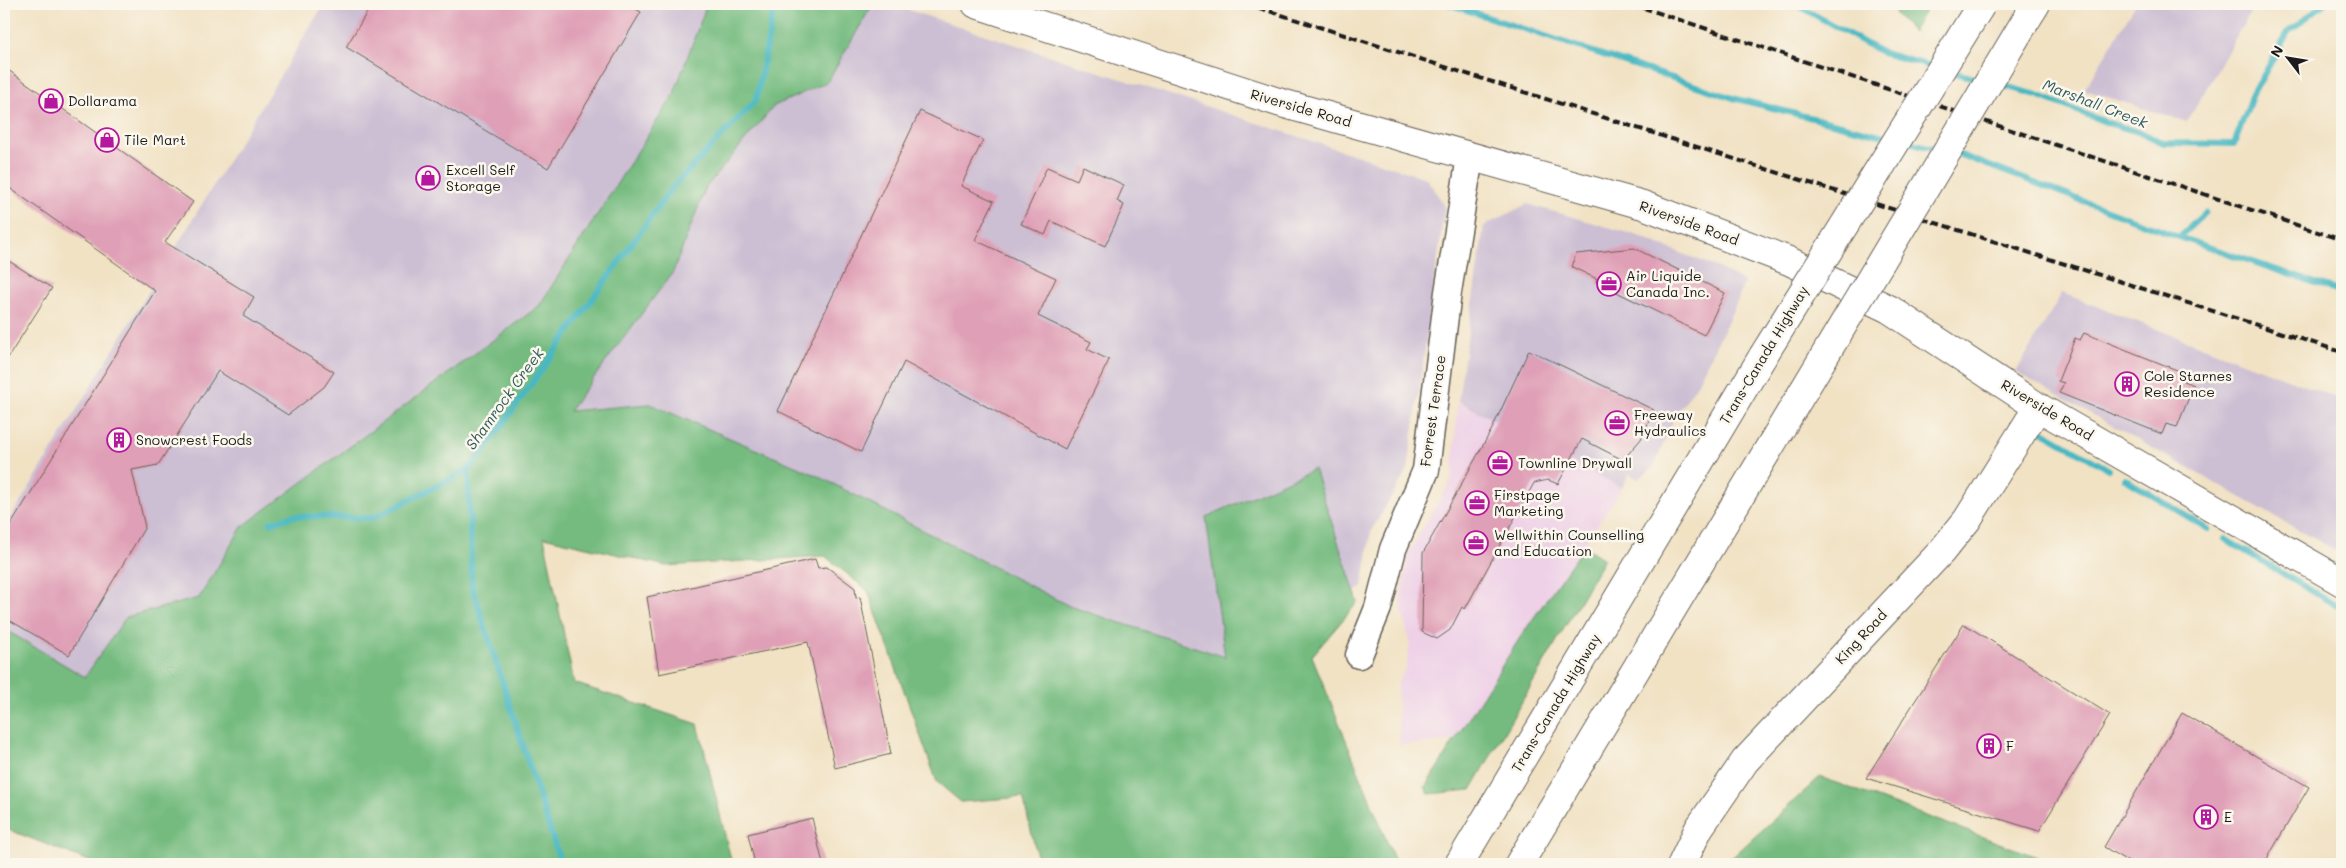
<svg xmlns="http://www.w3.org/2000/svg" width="2346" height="868" font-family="Mali,sans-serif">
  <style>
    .built { fill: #eed0e7 }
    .industrial { fill: #ccbed3 }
    .forest { fill: #74bb7f; stroke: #486c4e }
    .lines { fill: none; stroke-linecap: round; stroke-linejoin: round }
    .stream { stroke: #4ab8c2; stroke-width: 6 }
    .building { fill: #df9fb6 }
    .street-casing { stroke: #676157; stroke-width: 29 }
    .secondary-casing { stroke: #676157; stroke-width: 30 }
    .highway-casing { stroke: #676157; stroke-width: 30 }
    .street { stroke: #fff; stroke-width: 26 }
    .secondary { stroke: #fff; stroke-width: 28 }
    .highway { stroke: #fff; stroke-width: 28 }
    .rail { stroke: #1c1c1c; stroke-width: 4; stroke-dasharray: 8 4; stroke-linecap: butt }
    .highway-bridge-casing { stroke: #676157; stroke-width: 30; stroke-linecap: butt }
    .highway-bridge { stroke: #fff; stroke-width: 28 }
    .labels { text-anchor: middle; stroke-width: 5; stroke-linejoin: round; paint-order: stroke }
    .poi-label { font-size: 14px; fill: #1c1c1c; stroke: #fbf7ec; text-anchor: start }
    .street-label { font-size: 14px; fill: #1c1c1c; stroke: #fbf7ec }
    .water-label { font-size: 15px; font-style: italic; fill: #2e5a5e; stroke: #fbf7ec }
  </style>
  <rect width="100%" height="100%" fill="#fbf7ec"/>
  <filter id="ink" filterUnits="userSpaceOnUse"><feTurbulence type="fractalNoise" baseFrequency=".02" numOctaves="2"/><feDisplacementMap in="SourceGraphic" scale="10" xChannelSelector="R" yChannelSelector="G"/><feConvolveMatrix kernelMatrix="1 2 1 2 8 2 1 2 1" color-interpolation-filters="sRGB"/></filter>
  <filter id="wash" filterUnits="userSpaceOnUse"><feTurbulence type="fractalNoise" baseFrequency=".0096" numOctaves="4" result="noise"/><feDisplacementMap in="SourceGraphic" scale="20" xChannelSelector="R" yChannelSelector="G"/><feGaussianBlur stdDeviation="1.12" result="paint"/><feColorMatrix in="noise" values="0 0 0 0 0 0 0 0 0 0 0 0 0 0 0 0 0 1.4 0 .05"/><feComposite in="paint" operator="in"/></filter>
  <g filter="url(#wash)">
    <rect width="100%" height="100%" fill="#f1e2c4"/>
    <path class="built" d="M1458 401 1622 488 1453 741 1400 745 1397 684 1406 667 1410 644 1400 601 1408 553 1452 479Z"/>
    <g class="industrial">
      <path d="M324 4H707L673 96 539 306 242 527 199 598 126 617 85 678 4 629V529Z"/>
      <path d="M873 4H890L1426 178 1445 206 1408 469 1371 531 1362 588 1225 657 1069 606 816 475 650 404 568 412 673 272 706 187 774 106 827 82Z"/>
      <path d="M2136 4H2255L2187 122 2084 90Z"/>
      <path d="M1527 204 1636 235 1716 267 1744 282 1738 300 1696 386 1674 418 1654 467 1638 479 1629 474 1622 488 1458 401 1484 226Z"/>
      <path d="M2062 293 2342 400V554L2016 372Z"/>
    </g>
    <g class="forest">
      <path d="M707 4H873L827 82 774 106 706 187 673 272 569 411 650 404 816 475 1069 606 1225 657 1206 517 1314 469 1358 602 1312 656 1396 864H1039L1023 797 961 802 937 782 868 591 825 556 666 566 544 537 574 683 698 724 732 864H97L4 828V629L85 677 126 617 199 598 242 527 539 306 673 96Z"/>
      <path d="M1899 4H1929L1913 32 1895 13Z"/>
      <path d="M1584 546 1604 559 1471 790 1429 794 1425 787 1521 636Z"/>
      <path d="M1820 777 2056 864H1725Z"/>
    </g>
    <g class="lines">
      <g class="stream">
        <path d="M1448 4 1733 98 1892 138"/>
        <path d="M1795 4 1883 53 1934 67"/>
        <path d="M1948 71 1982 80"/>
        <path d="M1997 84 2037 95 2108 123 2142 133 2164 143 2234 144 2253 94 2288 32 2324 4"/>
        <path d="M1904 141 1941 150"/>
        <path d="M1955 153 2179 237 2206 212"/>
        <path d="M2179 237 2342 292"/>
        <path d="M2038 429 2108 469"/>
        <path d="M468 470 472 587 561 864"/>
        <path d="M2125 479 2208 529"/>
        <path d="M270 523 294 516 373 518 468 470 477 460 671 189 756 100 775 4"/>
        <path d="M2225 539 2342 609"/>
      </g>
    </g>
    <g id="blocks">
      <g class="building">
        <path d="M372 4H627L641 12 548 168 346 47Z"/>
        <path d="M4 67 193 202 165 242 254 297 243 316 334 372 324 387 288 415 218 371 158 465 132 470 145 527 69 655 4 617V536L155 291 4 184Z"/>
        <path d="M920 111 983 140 961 186 994 201 975 240 1056 278 1038 316 1091 342 1087 349 1109 360 1065 449 904 362 861 452 778 411Z"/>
        <path d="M1083 166 1124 185 1117 201 1124 205 1105 246 1051 221 1045 235 1021 224 1047 167 1077 180Z"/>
        <path d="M1634 248 1725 293 1704 335 1596 282 1597 279 1572 267 1576 254Z"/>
        <path d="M4 258 52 288 4 364Z"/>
        <path d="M2084 333 2187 374 2183 381 2194 385 2177 427 2166 424 2162 434 2059 393 2064 383 2058 381 2075 338 2080 340Z"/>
        <path d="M1529 350 1654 410 1641 439 1623 460 1582 439 1558 484 1548 480 1534 483 1465 609 1462 607 1450 630 1437 639 1422 632 1423 553 1492 429Z"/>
        <path d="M815 559 818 568 827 567 855 588 856 598 860 597 891 754 835 768 808 642 659 674 647 597Z"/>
        <path d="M1964 624 2110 715 2039 831 1866 778Z"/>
        <path d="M2182 713 2309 787 2264 864H2132L2104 847Z"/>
        <path d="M812 818 823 864H755L748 834Z"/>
      </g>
    </g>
  </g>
  <g filter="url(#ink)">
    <use href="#blocks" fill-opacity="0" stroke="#676157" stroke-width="1"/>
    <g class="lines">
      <g class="street-casing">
        <path id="street" d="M1359 655 1378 608 1393 549 1426 470 1448 292 1470 157"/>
      </g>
      <g class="secondary-casing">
        <g id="secondary">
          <path d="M976 4 1278 102 1643 205 1789 261 1889 309 2038 407 2342 582"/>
          <path d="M1682 864 1699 828 1745 761 1941 552 1967 520 2038 407"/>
        </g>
      </g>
      <g class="highway-casing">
        <g id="highway">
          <path d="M2026 20 2036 4"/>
          <path d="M1459 864 1763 356"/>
          <path d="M1519 864 1804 390"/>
        </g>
      </g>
      <use href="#street" class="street"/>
      <use href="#secondary" class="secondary"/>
      <use href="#highway" class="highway"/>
      <g class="rail">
        <path d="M1247 4 2342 352"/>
        <path d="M1632 4 2342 240"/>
      </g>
      <g class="highway-bridge-casing">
        <g id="highway-bridge">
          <path d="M1763 356 1981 5"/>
          <path d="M1804 390 2026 20"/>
        </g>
      </g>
      <use href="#highway-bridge" class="highway-bridge"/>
    </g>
  </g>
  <defs>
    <g id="shop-ring" transform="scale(1.25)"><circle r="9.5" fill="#fbf7ec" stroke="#b5179e" stroke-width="1.5"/><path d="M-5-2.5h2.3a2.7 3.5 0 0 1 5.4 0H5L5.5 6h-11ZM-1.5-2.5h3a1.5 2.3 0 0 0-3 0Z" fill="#b5179e"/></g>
    <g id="office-ring" transform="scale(1.25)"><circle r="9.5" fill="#fbf7ec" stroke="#b5179e" stroke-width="1.5"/><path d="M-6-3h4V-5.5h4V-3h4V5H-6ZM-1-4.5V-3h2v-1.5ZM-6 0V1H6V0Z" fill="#b5179e"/></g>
    <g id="building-ring" transform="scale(1.25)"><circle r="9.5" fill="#fbf7ec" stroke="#b5179e" stroke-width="1.5"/><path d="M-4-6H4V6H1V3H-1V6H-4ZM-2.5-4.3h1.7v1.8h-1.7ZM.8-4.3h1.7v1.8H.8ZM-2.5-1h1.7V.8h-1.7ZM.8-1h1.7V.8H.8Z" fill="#b5179e"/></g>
  </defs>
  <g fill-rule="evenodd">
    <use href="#shop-ring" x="51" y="101"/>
    <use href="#shop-ring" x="107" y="140"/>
    <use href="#shop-ring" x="428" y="178"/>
    <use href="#office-ring" x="1609" y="284"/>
    <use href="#building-ring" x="2127" y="384"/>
    <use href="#office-ring" x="1617" y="423"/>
    <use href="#building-ring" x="119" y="440"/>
    <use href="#office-ring" x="1500" y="463"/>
    <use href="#office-ring" x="1477" y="503"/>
    <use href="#office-ring" x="1476" y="543"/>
    <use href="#building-ring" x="1989" y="746"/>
    <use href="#building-ring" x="2206" y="817"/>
  </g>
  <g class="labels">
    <g class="poi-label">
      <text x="68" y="106">Dollarama</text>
      <text x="124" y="145">Tile Mart</text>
      <text x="446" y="175">Excell Self<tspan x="446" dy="16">Storage</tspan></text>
      <text x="1626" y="281">Air Liquide<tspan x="1626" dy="16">Canada Inc.</tspan></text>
      <text x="2144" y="381">Cole Starnes<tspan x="2144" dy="16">Residence</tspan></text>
      <text x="1634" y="420">Freeway<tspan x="1634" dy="16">Hydraulics</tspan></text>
      <text x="136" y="445">Snowcrest Foods</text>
      <text x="1518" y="468">Townline Drywall</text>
      <text x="1494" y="500">Firstpage<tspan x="1494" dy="16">Marketing</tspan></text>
      <text x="1494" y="540">Wellwithin Counselling<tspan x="1494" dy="16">and Education</tspan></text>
      <text x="2006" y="751">F</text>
      <text x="2224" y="822">E</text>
    </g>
    <g class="street-label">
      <text transform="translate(1301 108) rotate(16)" y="5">Riverside Road</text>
      <text transform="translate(1689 223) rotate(20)" y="5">Riverside Road</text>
      <text transform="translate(1764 355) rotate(-59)" y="5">Trans-Canada Highway</text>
      <text transform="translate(2047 410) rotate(31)" y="5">Riverside Road</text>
      <text transform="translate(1433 411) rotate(-82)" y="5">Forrest Terrace</text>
      <text transform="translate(1861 637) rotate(-47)" y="5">King Road</text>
      <text transform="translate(1556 703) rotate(-59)" y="5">Trans-Canada Highway</text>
    </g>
    <g class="water-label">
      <text transform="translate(2095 104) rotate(21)" y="5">Marshall Creek</text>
      <text transform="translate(505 399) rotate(-54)" y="5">Shamrock Creek</text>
    </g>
  </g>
  <rect width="2346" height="868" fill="none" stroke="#fbf7ec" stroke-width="20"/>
  <g transform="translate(2288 58) rotate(301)" stroke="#fbf7ec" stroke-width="4" paint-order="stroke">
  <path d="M0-4L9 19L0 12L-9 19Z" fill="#1c1c1c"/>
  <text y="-8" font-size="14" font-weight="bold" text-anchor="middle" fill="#1c1c1c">N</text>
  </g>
</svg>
